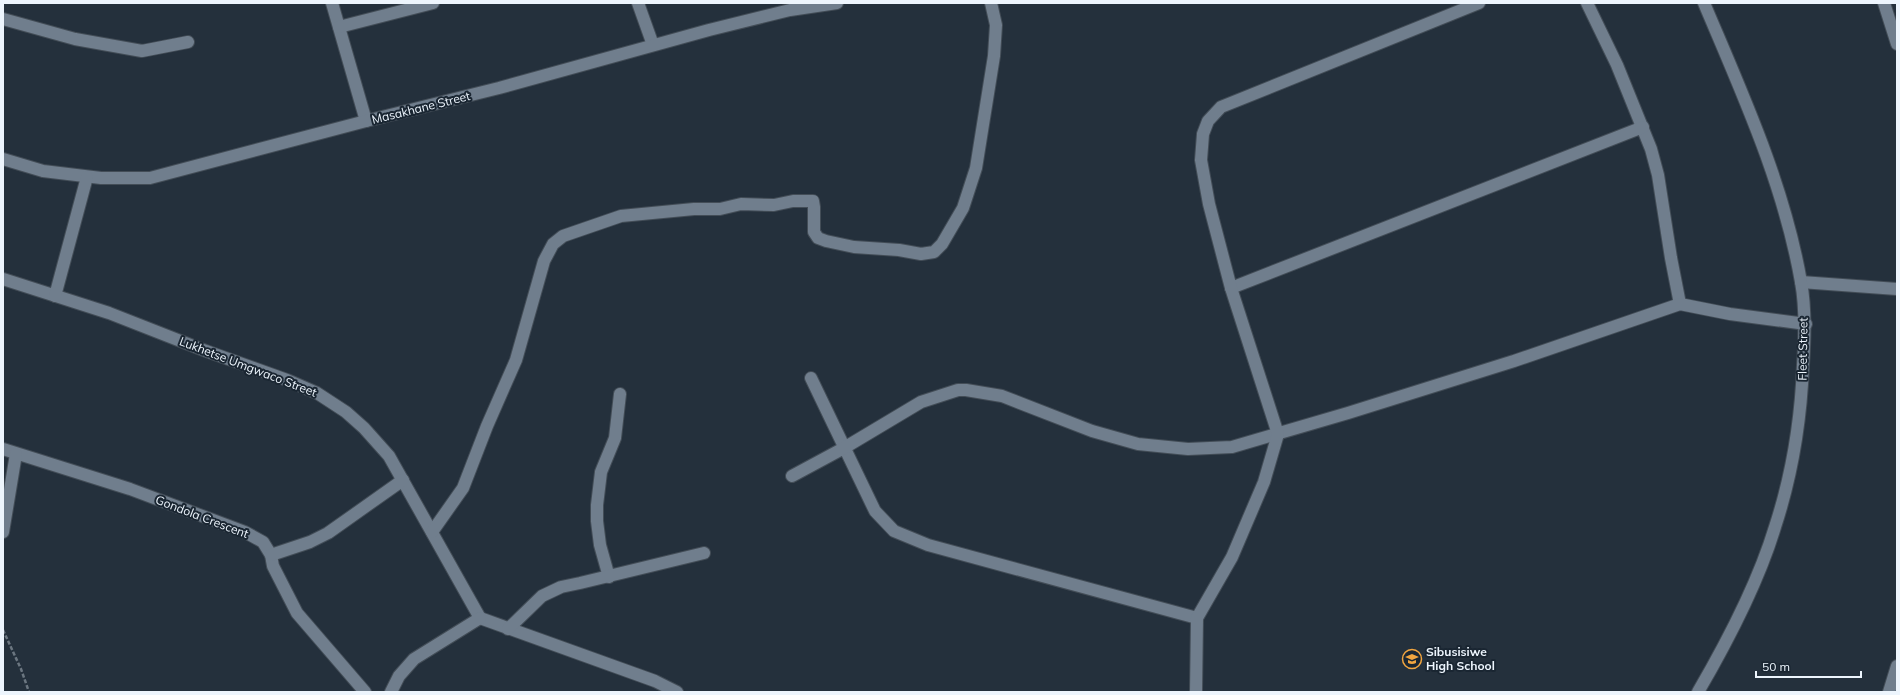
<svg xmlns="http://www.w3.org/2000/svg" width="1900" height="695" font-family="Mulish,sans-serif">
  <style>
    .lines { fill: none; stroke-linecap: round; stroke-linejoin: round }
    .minor-casing { stroke: #434d57; stroke-width: 14 }
    .path { stroke: #6b7680; stroke-width: 2.5; stroke-dasharray: 4 2; stroke-linecap: butt }
    .minor { stroke: #707e8d; stroke-width: 12 }
    .labels { text-anchor: middle; stroke-width: 4; stroke-linejoin: round; paint-order: stroke }
    .street-label { font-size: 12px; fill: #edf5fd; stroke: #1a2632 }
    .poi-label { font-size: 12px; font-weight: bold; fill: #edf5fd; stroke: #1a2632; text-anchor: start }
  </style>
  <rect width="100%" height="100%" fill="#24303c"/>
  <g class="lines">
    <g class="minor-casing">
      <g id="minor">
        <path d="M332 3 366 121"/>
        <path d="M638 3 653 45"/>
        <path d="M1587 3 1617 65 1651 149 1658 175 1671 258 1680 304"/>
        <path d="M1884 3 1897 44"/>
        <path d="M3 19 75 39 142 51 188 42"/>
        <path d="M339 27 433 3"/>
        <path d="M3 159 43 171 101 178H150L366 121 499 88 709 30 790 10 837 3"/>
        <path d="M3 279 109 313 206 351 287 380 317 393 346 412 364 428 389 456 480 618"/>
        <path d="M1801 282 1897 289"/>
        <path d="M1231 288 1643 127"/>
        <path d="M55 296 87 177"/>
        <path d="M811 378 875 511 894 531 928 545 1197 618"/>
        <path d="M3 449 130 489 245 532 263 542 271 555 273 566 297 613 365 692"/>
        <path d="M792 476 844 448 921 402 958 390H966L1002 396 1092 431 1138 444 1188 449 1232 447 1348 413 1514 361 1680 304 1730 314 1806 324"/>
        <path d="M3 532 16 454"/>
        <path d="M432 532 463 488 487 426 516 360 544 261 553 244 563 236 621 216 694 209H720L741 204 774 205 793 201H813L814 207V232L818 238 826 241 854 247 899 250 921 254 934 252 942 244 963 208 976 168 994 56 996 25 991 3"/>
        <path d="M271 555 310 542 328 533 403 480"/>
        <path d="M609 577 600 545 597 521V505L601 472 615 438 620 394"/>
        <path d="M480 618 655 681 677 692"/>
        <path d="M508 629 542 596 561 587 580 583 704 553"/>
        <path d="M391 692 399 676 414 659 480 618"/>
        <path d="M1196 692 1197 618 1232 557 1264 482 1278 434 1231 288 1209 204 1201 160 1203 134 1208 121 1221 107 1479 3"/>
        <path d="M1698 692C1726 644 1759 580 1775 527 1792 475 1801 419 1803 365 1805 337 1806 309 1801 282 1784 184 1742 93 1704 3"/>
        <path d="M1889 692 1897 666"/>
      </g>
    </g>
    <path class="path" d="M3 630 21 669 29 692"/>
    <use href="#minor" class="minor"/>
  </g>
  <defs>
    <g id="school-ring" transform="scale(1)"><circle r="9.5" fill="#1a2632" stroke="#f1a540" stroke-width="1.5"/><path d="M0-5L7-2L0 1L-7-2ZM-4 1L0 2.5L4 1V4Q0 6-4 4Z" fill="#f1a540"/></g>
  </defs>
  <g fill-rule="evenodd">
    <use href="#school-ring" x="1412" y="659"/>
  </g>
  <g class="labels">
    <g class="street-label">
      <text transform="translate(421 108) rotate(-14)" y="4">Masakhane Street</text>
      <text transform="translate(1803 349) rotate(-89)" y="4">Fleet Street</text>
      <text transform="translate(248 367) rotate(21)" y="4">Lukhetse Umgwaco Street</text>
      <text transform="translate(202 517) rotate(21)" y="4">Gondola Crescent</text>
    </g>
    <g class="poi-label">
      <text x="1426" y="656">Sibusisiwe<tspan x="1426" dy="14">High School</tspan></text>
    </g>
  </g>
  <rect width="1900" height="695" fill="none" stroke="#edf5fd" stroke-width="8"/>
  <path d="M1756 671v6h105v-6" fill="none" stroke="#edf5fd" stroke-width="2"/>
  <text x="1762" y="671" font-size="12" fill="#edf5fd" stroke="#1a2632" stroke-width="3" paint-order="stroke">50 m</text>
</svg>
